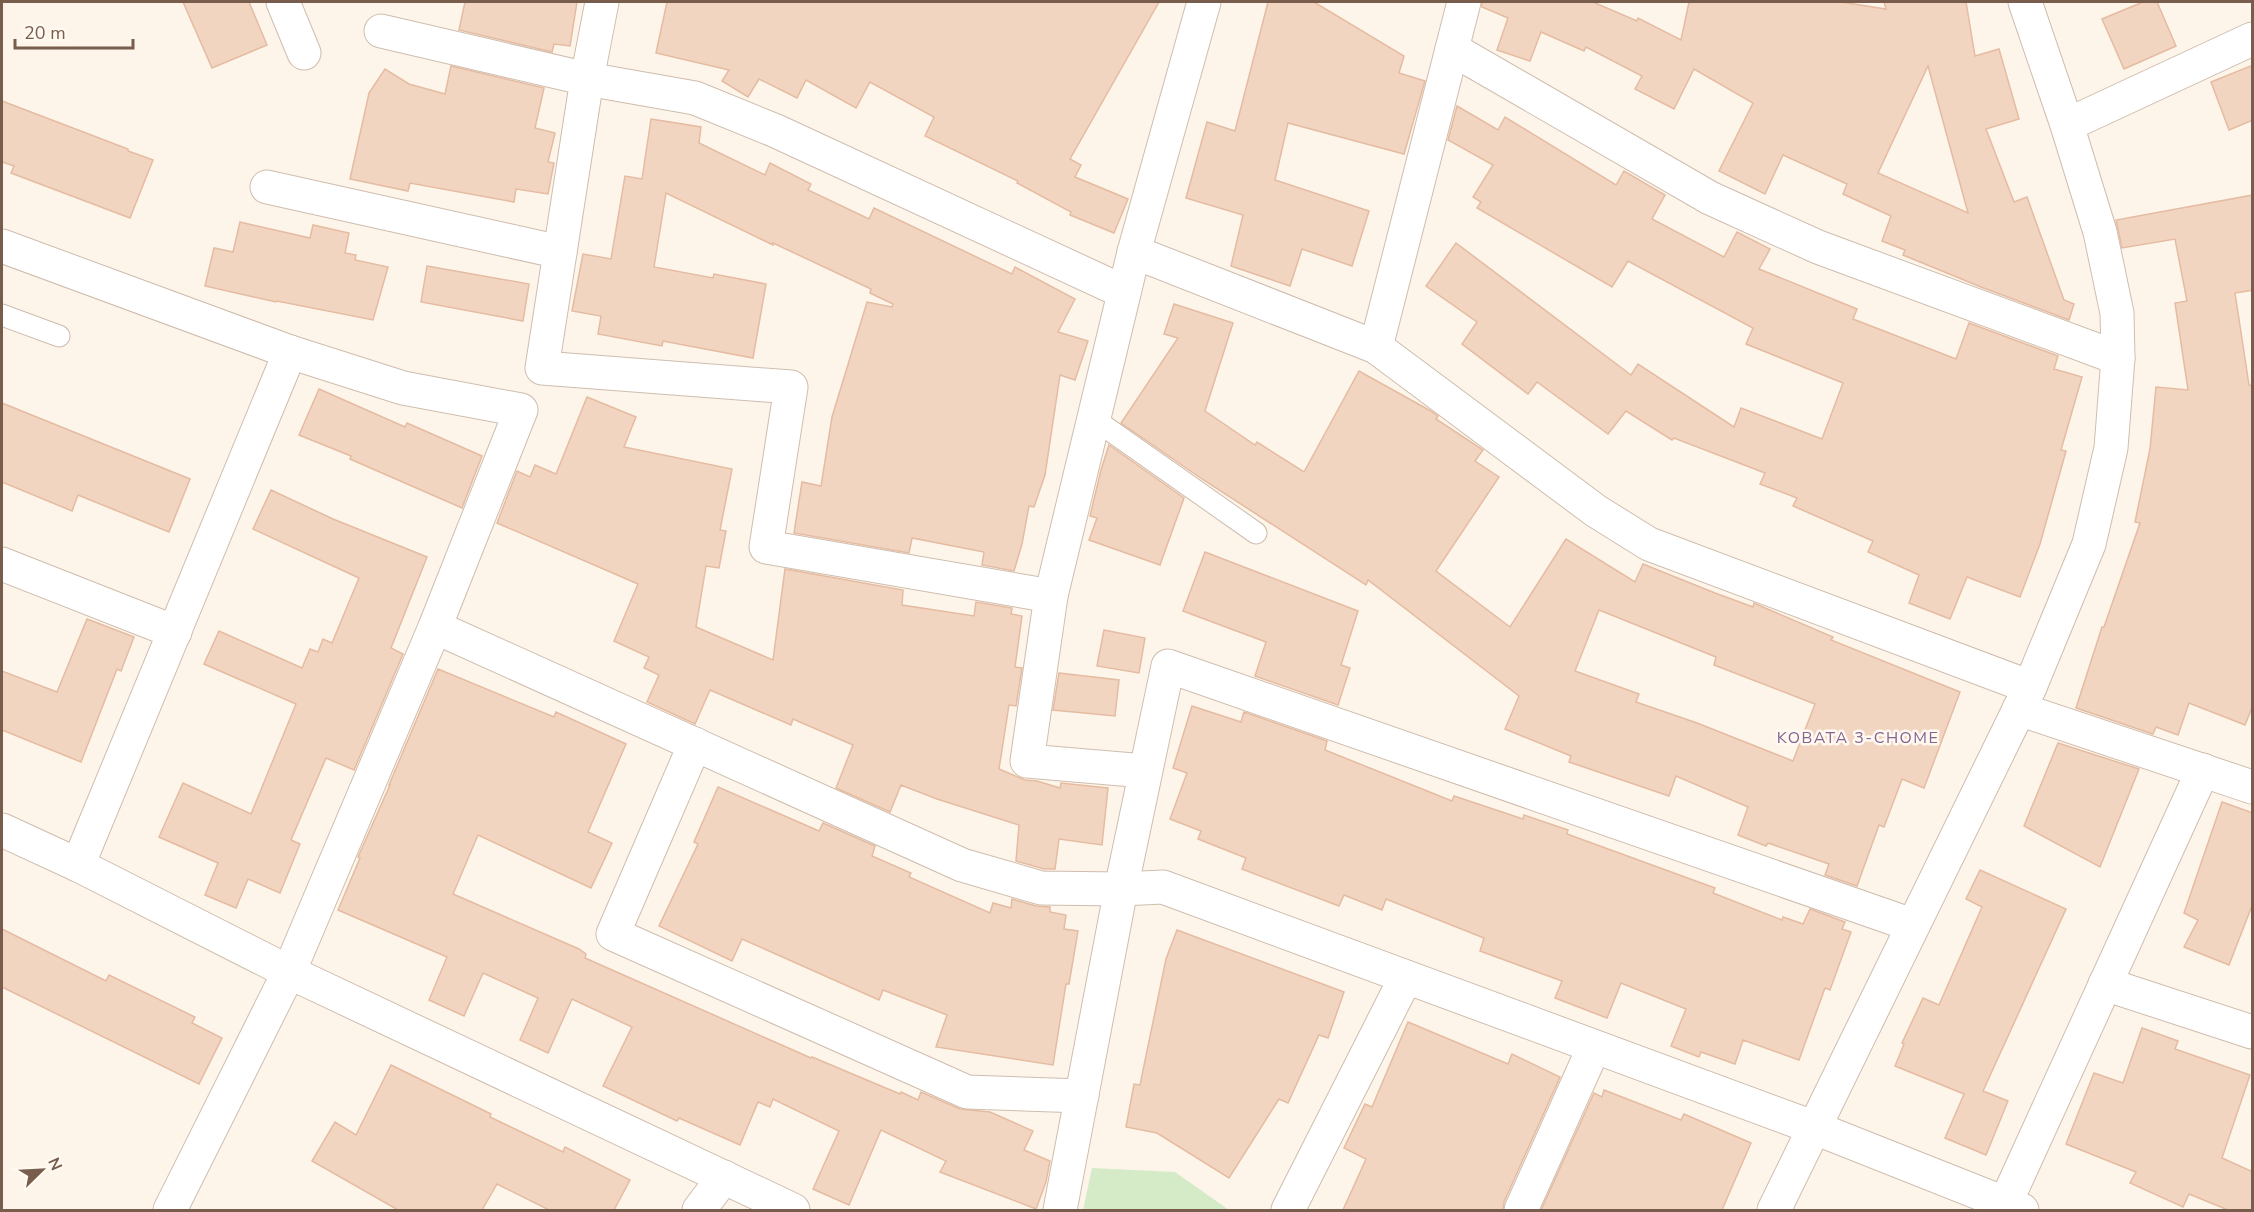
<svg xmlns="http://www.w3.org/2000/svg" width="2254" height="1212" font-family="'Nunito Sans',sans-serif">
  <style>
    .green { fill: #d5ebc7 }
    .building { fill: #f2d5c1; stroke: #e5bba1; stroke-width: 1.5; fill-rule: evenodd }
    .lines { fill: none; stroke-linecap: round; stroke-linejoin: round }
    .service-casing { stroke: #cfbdae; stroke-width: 23 }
    .minor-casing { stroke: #cfbdae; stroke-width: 35 }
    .service { stroke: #fff; stroke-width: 21 }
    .minor { stroke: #fff; stroke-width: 33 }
    .labels { text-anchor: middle; stroke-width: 5; stroke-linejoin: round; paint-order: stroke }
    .neighbourhood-label { font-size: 16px; letter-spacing: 1.5px; fill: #846593; stroke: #fff9f0 }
  </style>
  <rect width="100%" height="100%" fill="#fdf5ea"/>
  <path class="green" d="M1092 1168 1175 1172 1229 1210H1083Z"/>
  <g class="building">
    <path d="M183 2H249L267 45 212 68Z"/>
    <path d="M465 2H577L570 46 554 44 552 52 459 30Z"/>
    <path d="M667 2H1159L1070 159 1081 165 1075 177 1128 199 1114 233 1070 215 1071 212 1017 183 1018 181 925 136 934 117 870 82 856 108 806 80 797 98 759 79 748 97 722 81 729 70 656 53Z"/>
    <path d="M1268 2H1314L1404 56 1399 73 1425 81 1404 154 1288 123 1275 180 1369 211 1352 266 1302 249 1290 286 1231 266 1243 215 1186 198 1207 122 1235 131Z"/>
    <path d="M1482 2H1593L1637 21 1638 18 1681 40 1689 2H1841L1886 9 1884 2H1966L1975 56 1999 49 2019 119 1986 129 2014 202 2027 197 2064 300 2074 304 2069 320 1981 287 1903 255 1905 250 1882 241 1891 216 1843 194 1847 184 1783 155 1765 194 1719 171 1753 103 1694 69 1674 109 1635 89 1642 76 1586 47 1584 51 1541 32 1530 61 1497 50 1508 18 1482 7ZM1928 66 1968 213 1878 173Z"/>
    <path d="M2143 2H2157L2176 46 2124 69 2102 19Z"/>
    <path d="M2253 65V120L2229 130 2211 82Z"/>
    <path d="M451 66 544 88 535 128 555 133 548 162 554 163 548 194 516 189 514 202 410 183 408 191 350 179 369 93 385 69 409 84 445 94Z"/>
    <path d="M2 101 128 149V151L153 160 130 218 11 173 14 166 2 162Z"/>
    <path d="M1457 106 1498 130 1505 117 1616 185 1624 171 1665 195 1652 219 1724 257 1737 232 1770 249 1759 269 1857 309 1853 319 1956 359 1969 323 2058 356 2054 369 2082 377 2061 450 2066 451 2040 544 2020 597 1967 577 1950 619 1909 603 1919 575 1868 552 1873 541 1793 506 1797 498 1760 484 1765 473 1674 438 1672 440 1626 411 1608 434 1537 382 1528 394 1462 344 1477 322 1426 286 1456 243 1631 375 1638 364 1734 427 1741 408 1822 439 1843 383 1746 344 1753 328 1628 261 1612 287 1477 208 1481 202 1473 197 1493 165 1448 140Z"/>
    <path d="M651 119 701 127 699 143 765 175 770 163 811 184 808 190 869 219 874 208 1012 274 1015 267 1075 299 1058 332 1088 341 1075 380 1060 375 1045 475 1034 507 1029 506 1022 544 1014 571 982 565 984 552 912 538 909 553 794 533 802 482 821 486 832 417 867 302 892 307 893 304 870 293 871 289 773 243V245L666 193 654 267 713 278 714 274 766 284 753 358 663 341 662 346 598 334 601 316 572 311 583 254 611 259 625 176 642 179Z"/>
    <path d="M2253 195V290L2235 293 2249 385 2253 386V705L2245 725 2189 703 2178 735 2156 727 2153 734 2076 708 2102 627H2104L2140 523 2135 522 2150 449 2156 387 2188 390 2175 303 2187 301 2175 239 2122 248 2116 220Z"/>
    <path d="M240 222 310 238 313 225 349 233 345 253 356 255 355 260 388 267 373 320 277 301 276 302 205 286 214 248 233 252Z"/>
    <path d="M427 266 529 284 523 321 421 302Z"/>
    <path d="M1174 304 1233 323 1205 411 1255 445 1257 442 1304 472 1359 371 1429 410 1438 416 1436 419 1483 450 1475 461 1499 477 1436 571 1510 627 1566 539 1635 582 1643 564 1715 593 1753 607 1754 603 1765 608 1833 637 1831 640 1960 692 1924 788 1902 779 1884 827 1879 825 1857 886 1825 875 1829 864 1768 843 1766 846 1738 835 1748 807 1676 776 1669 796 1569 762 1571 756 1505 729 1519 696 1368 580 1366 585 1202 479 1121 423 1178 338 1164 334ZM1599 610 1716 657 1714 665 1815 704 1793 761 1697 723 1636 702 1639 694 1575 671Z"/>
    <path d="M319 389 405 427 407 423 482 456 462 508 350 459 351 456 299 435Z"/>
    <path d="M587 397 636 417 624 447 732 469 720 530 726 531 719 568 706 566 696 627 773 660 785 569 903 590 902 605 974 616 976 602 1012 608 1011 614 1022 616 1015 667 1022 668 1016 706 1009 705 999 769 1025 780 1037 781 1060 788 1061 783 1108 788 1102 845 1059 839 1055 869H1044L1016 861 1019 825 937 799 901 785 890 812 836 788 853 745 793 719 791 725 710 690 695 724 647 702 659 675 644 668 649 657 614 641 638 584 497 523 517 471 530 477 535 465 556 474Z"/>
    <path d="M2 403 190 479 169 532 78 495 72 511 2 482Z"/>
    <path d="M1109 445 1184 498 1160 565 1089 540 1097 518 1090 516 1101 470Z"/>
    <path d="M271 490 333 519 427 557 391 648 403 654 354 770 326 758 291 840 300 844 280 893 248 879 236 908 205 895 218 863 159 837 183 783 251 814 296 704 204 664 219 631 302 668 310 649 318 652 323 639 332 643 359 578 253 529Z"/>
    <path d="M1205 552 1358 611 1341 665 1350 668 1338 705 1255 676 1266 642 1183 611Z"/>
    <path d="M87 619 134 637 121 671 117 669 81 762 2 730V671L57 692Z"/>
    <path d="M1104 630 1145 638 1139 673 1097 666Z"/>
    <path d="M438 669 554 717 556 712 626 744 588 832 612 843 591 888 478 835 453 894 579 949 586 954 585 958 811 1058 812 1057 900 1094 901 1092 918 1100 921 1092 960 1109 990 1112 1033 1131 1024 1150 1050 1161 1046 1182 1036 1209 940 1172 946 1161 881 1130 849 1205 813 1189 839 1131 773 1099 770 1107 758 1102 740 1145 679 1118 677 1121 603 1086 632 1027 572 999 548 1053 520 1040 538 998 483 973 464 1016 429 1000 447 957 338 910 360 858 358 857 390 785H389Z"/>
    <path d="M1059 673 1119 680 1115 716 1053 710Z"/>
    <path d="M1192 706 1241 722 1244 712 1327 741 1325 750 1452 801 1454 796 1523 819 1524 815 1568 830 1567 834 1715 888 1713 893 1782 920 1783 917 1803 924 1810 909 1845 922 1842 929 1851 932 1830 990 1825 988 1799 1060 1743 1040 1735 1064 1701 1052 1699 1057 1671 1046 1686 1009 1621 983 1607 1018 1555 998 1562 981 1480 951 1484 938 1386 899 1382 910 1344 895 1339 906 1242 869 1246 858 1198 839 1201 831 1170 819 1187 773 1173 768Z"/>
    <path d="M2058 743 2139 769 2100 867 2024 826Z"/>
    <path d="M718 787 819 831 823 823 875 846 872 856 911 873 909 877 990 913 993 903 1011 908 1012 899 1036 906 1050 907V912L1066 915 1064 929 1078 931 1069 984H1066L1053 1065 936 1047 947 1015 883 990 879 1000 742 939 732 961 659 926 698 844 694 842Z"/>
    <path d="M2222 802 2253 813V903L2229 965 2184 947 2198 920 2184 913Z"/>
    <path d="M1980 870 2066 909 1983 1091 2008 1101 1986 1155 1945 1138 1964 1094 1895 1066 1904 1044 1902 1043 1923 998 1939 1005 1982 907 1966 899Z"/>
    <path d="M2 929 106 981 109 975 195 1017 192 1023 222 1038 199 1084 2 987Z"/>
    <path d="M1177 930 1344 992 1328 1038 1319 1035 1288 1103 1279 1099 1229 1178 1157 1133 1126 1127 1134 1084 1140 1085 1166 959Z"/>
    <path d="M1408 1022 1508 1064 1512 1054 1560 1077 1504 1202 1503 1210H1343L1366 1159 1344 1148 1365 1104 1372 1107Z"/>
    <path d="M2142 1028 2178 1041 2175 1049 2250 1075 2222 1158 2253 1172V1210H2228L2189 1194 2183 1207 2130 1183 2136 1172 2066 1144 2094 1073 2123 1083Z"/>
    <path d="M391 1065 491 1114 490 1117 563 1152 565 1147 630 1180 614 1210H549L497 1184 482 1210H398L312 1161 335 1122 356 1135Z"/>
    <path d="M1604 1090 1681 1120 1684 1114 1751 1143 1722 1210H1541L1594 1093 1602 1097Z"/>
  </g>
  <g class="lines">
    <g class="service-casing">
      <g id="service">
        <path d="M2 315 59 336"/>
        <path d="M1094 419 1256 533"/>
      </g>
    </g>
    <g class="minor-casing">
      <g id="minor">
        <path d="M283 2 304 53"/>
        <path d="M602 2 587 79 695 98 776 131 1124 292"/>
        <path d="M381 31 587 79 542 368 791 387 766 547 1051 596"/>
        <path d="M1452 49 1710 198 1818 247 2118 358"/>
        <path d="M2067 125 2252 39"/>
        <path d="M267 187 560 252"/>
        <path d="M2 246 290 352 403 388 521 410 435 627 289 972 170 1210"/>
        <path d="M1134 252 1376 347 1596 511 1649 544 2030 687"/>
        <path d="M1376 347 1464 2"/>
        <path d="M2 564 175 632"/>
        <path d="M435 627 962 865 1041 888 1121 889 1163 887 1815 1128 2022 1210"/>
        <path d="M2019 709 2252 787"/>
        <path d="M695 744 613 934 967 1092 1082 1096"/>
        <path d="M1145 771 1027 761 1051 596 1134 252 1204 2"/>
        <path d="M2 830 78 865 289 972 793 1210"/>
        <path d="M78 865 290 352"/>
        <path d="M2105 984 2252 1032"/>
        <path d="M2005 1204 2203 770"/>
        <path d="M699 1210 724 1177"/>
        <path d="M1060 1210 1121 889 1168 666 1912 925"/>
        <path d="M1288 1210 1406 977"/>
        <path d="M1521 1210 1594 1047"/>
        <path d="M1774 1210 2030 687 2089 544 2111 448 2118 358 2117 313 2100 232 2067 125 2025 2"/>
      </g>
    </g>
    <use href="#service" class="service"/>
    <use href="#minor" class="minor"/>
  </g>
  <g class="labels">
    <g class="neighbourhood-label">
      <text x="1858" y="743">KOBATA 3-CHOME</text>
    </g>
  </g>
  <rect width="2254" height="1212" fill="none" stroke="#785c4c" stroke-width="6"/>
  <g transform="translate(42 1170) rotate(66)" stroke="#fff9f0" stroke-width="4.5" paint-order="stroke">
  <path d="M0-4.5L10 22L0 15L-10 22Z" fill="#785c4c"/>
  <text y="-9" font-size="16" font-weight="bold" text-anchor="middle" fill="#785c4c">N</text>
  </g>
  <path d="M15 39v9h118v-9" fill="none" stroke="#785c4c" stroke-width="3"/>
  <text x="24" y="39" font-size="18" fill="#785c4c" stroke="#fff9f0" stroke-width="4.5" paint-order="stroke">20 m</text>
</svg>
